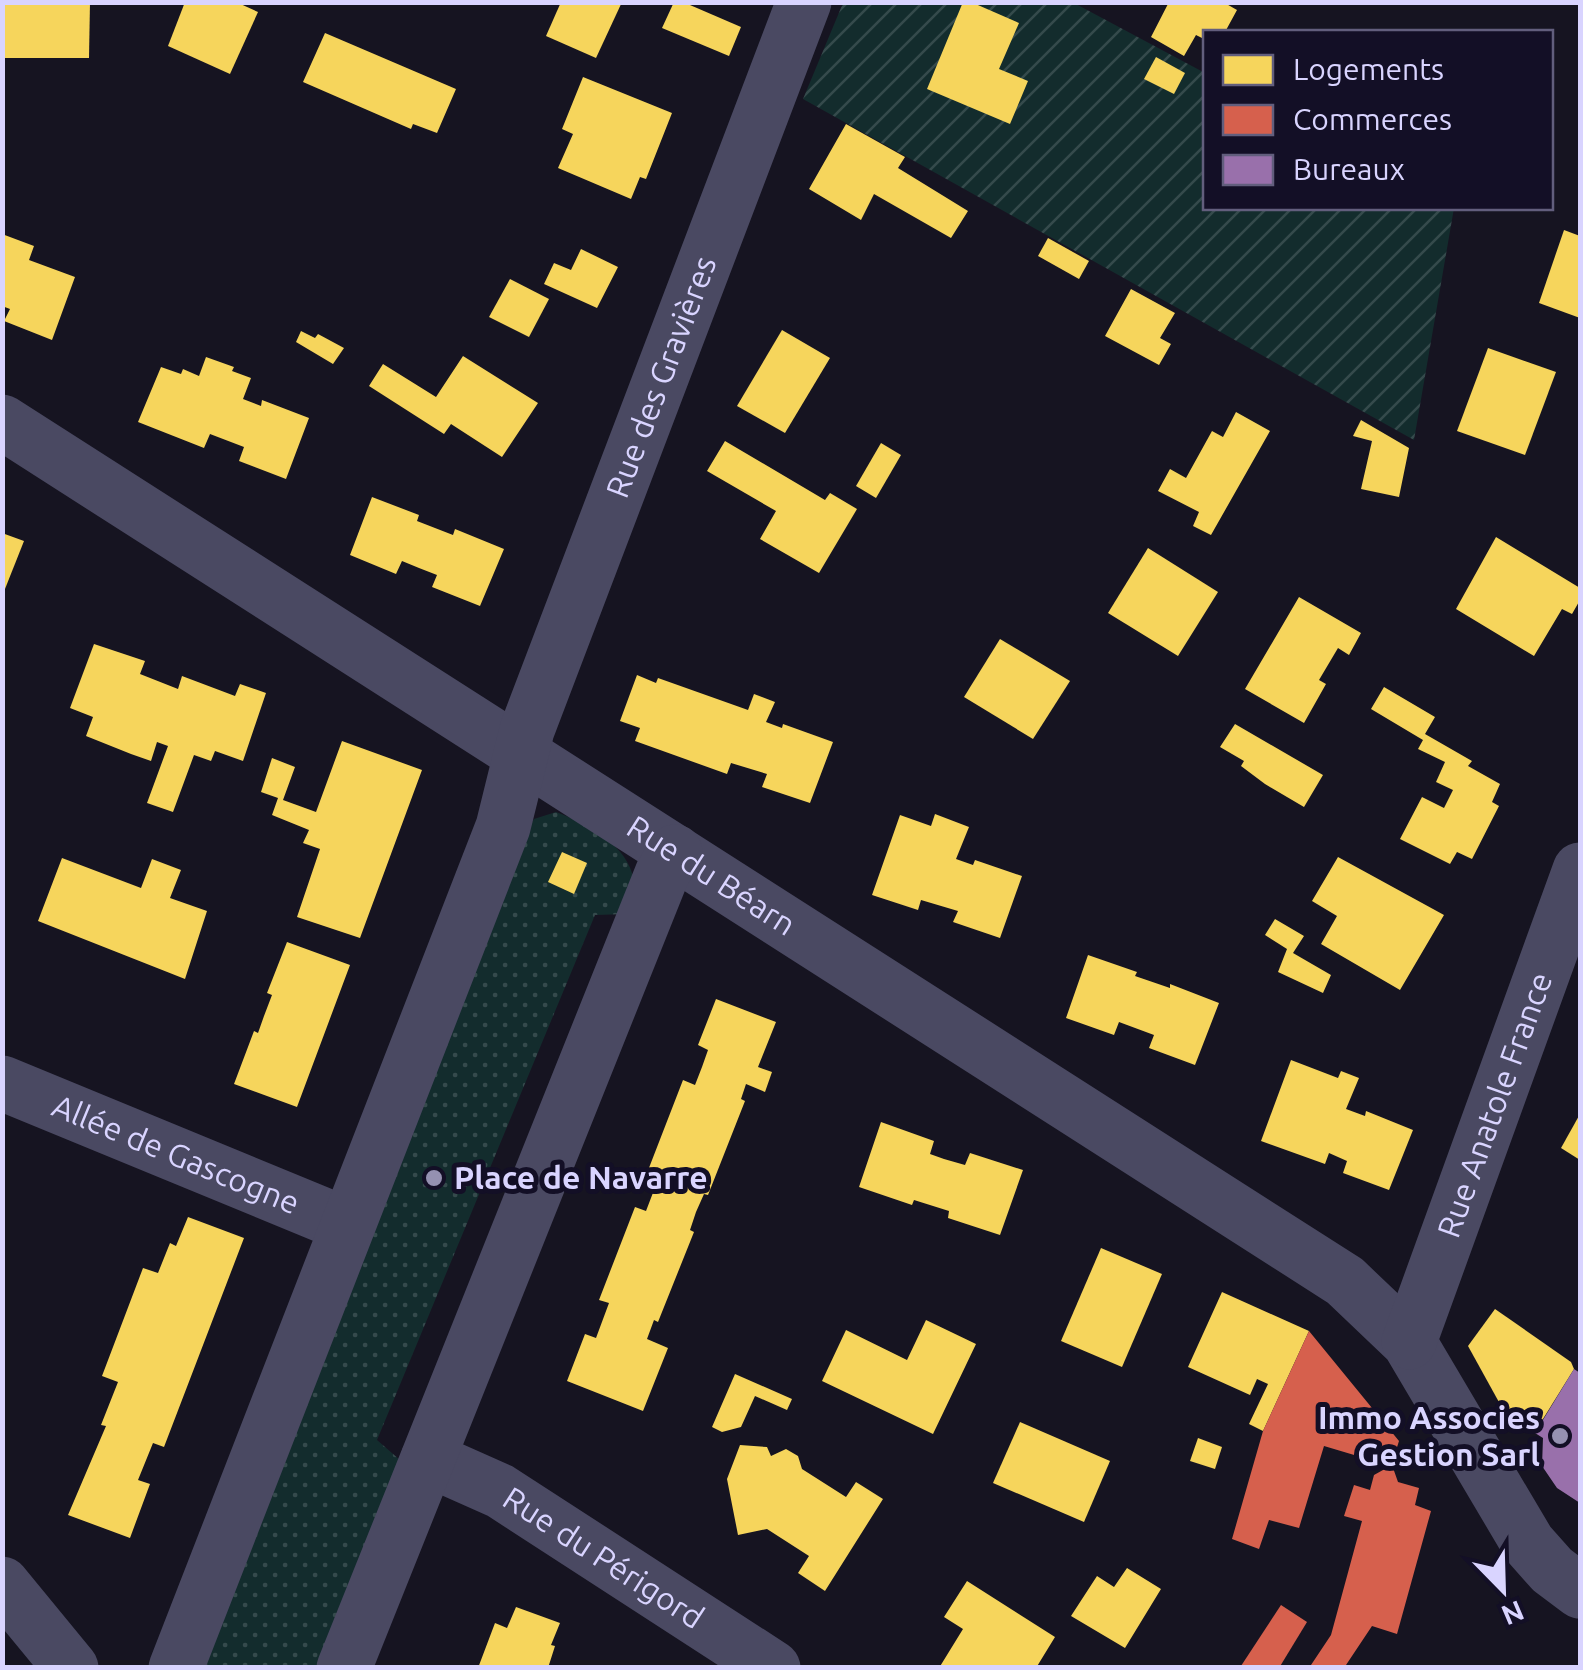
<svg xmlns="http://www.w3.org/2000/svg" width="1583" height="1670" font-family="Ubuntu,sans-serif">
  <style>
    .grass { fill: url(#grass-dots) }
    .garden { fill: url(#garden-furrows) }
    .homes { fill: #f6d55c }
    .shops { fill: #d6604d }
    .offices { fill: #9970ab }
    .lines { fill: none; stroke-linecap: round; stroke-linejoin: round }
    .minor { stroke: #4a4962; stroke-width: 55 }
    .poi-dot { fill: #9591b1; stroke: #130f26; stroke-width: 4 }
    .labels { text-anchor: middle; stroke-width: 10; stroke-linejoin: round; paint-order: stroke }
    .street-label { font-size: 32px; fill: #d9d4ff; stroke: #130f26 }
    .poi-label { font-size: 32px; font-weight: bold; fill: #d9d4ff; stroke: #130f26; text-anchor: start }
  </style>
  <defs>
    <pattern id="grass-dots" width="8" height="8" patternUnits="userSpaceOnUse" patternTransform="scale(2.5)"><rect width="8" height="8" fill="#132c2d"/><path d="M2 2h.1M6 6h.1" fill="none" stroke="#354a4c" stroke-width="1.8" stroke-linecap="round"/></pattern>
    <pattern id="garden-furrows" width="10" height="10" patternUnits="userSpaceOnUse" patternTransform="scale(2.5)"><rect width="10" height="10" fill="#132c2d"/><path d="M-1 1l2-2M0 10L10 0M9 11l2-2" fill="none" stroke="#354a4c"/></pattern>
  </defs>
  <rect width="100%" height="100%" fill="#161421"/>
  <path class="grass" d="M556 812C583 822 623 842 632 873 635 884 629 902 628 914L595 915 377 1440 408 1467 329 1667 189 1668 503 869 534 819Z"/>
  <path class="garden" d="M843 3H1074L1205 73 1206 208H1454L1414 440 803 99Z"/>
  <g class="homes">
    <path d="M2 2H90L89 58H2Z"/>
    <path d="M185 2H236L258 12 230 74 168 46Z"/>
    <path d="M561 2H622L596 58 546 36Z"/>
    <path d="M674 2H683L741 27 729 56 662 28Z"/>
    <path d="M963 2H971L1019 23 999 69 1028 81 1010 124 927 89Z"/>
    <path d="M1169 2H1223L1237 10 1225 32H1206V40L1196 35 1184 56 1151 37Z"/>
    <path d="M325 33 456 89 437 133 413 124 411 129 303 82Z"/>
    <path d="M1156 57 1185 73 1174 94 1144 79Z"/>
    <path d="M583 77 672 113 646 179 640 177 631 199 558 168 573 134 562 129Z"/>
    <path d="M846 124 905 157 898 168 968 211 951 238 874 194 861 220 809 189Z"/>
    <path d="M1564 230 1580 236V318L1539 303Z"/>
    <path d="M2 234 34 246 29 260 75 277 52 340 4 321 10 309 2 306Z"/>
    <path d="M1048 238 1089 261 1079 279 1038 256Z"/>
    <path d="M581 249 618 267 597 308 544 284 554 263 571 270Z"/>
    <path d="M510 279 549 299 529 337 489 317Z"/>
    <path d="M1131 289 1175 313 1160 338 1171 344 1159 365 1105 336Z"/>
    <path d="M782 330 830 358 785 433 737 406Z"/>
    <path d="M301 331 315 338 318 334 344 348 333 364 296 342Z"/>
    <path d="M1488 348 1556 372 1525 455 1457 431Z"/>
    <path d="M463 356 538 403 502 457 451 424 444 434 369 386 383 364 436 397Z"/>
    <path d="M206 357 234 367 232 371 251 378 243 399 261 406 262 400 309 418 286 479 239 461 244 447 210 434 204 448 138 422 161 367 181 374 183 369 199 376Z"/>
    <path d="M1236 412 1270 431 1211 535 1193 526 1199 512 1158 491 1170 469 1186 478 1212 431 1223 437Z"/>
    <path d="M1361 420 1409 448 1399 497 1361 489 1372 441 1353 436Z"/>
    <path d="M725 441 825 500 830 493 857 509 819 573 760 539 776 511 707 471Z"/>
    <path d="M881 443 901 455 876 498 856 486Z"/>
    <path d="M372 497 419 515 417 521 453 535 455 529 504 549 480 606 432 587 437 575 419 568 402 561 396 574 350 555Z"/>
    <path d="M2 533 24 541 3 594H2Z"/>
    <path d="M1496 537 1580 588V600L1572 614 1562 609 1534 656 1456 609Z"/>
    <path d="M1148 548 1218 592 1178 656 1108 613Z"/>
    <path d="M1299 597 1361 633 1349 655 1338 648 1319 680 1326 684 1304 723 1245 689Z"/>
    <path d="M1000 639 1070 681 1033 739 964 697Z"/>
    <path d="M94 644 145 661 140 674 178 689 182 676 235 696 240 684 266 693 243 761 215 751 211 761 194 755 173 812 147 803 168 746 157 742 151 761 131 754 86 736 93 717 70 708Z"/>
    <path d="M637 675 656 683 658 678 748 710 754 694 775 702 766 722 782 728 783 724 833 742 810 803 762 787 767 774 731 763 727 774 635 741 640 728 620 721Z"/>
    <path d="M1384 687 1435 717 1425 734 1472 761 1468 766 1500 784 1492 802 1499 806 1472 859 1457 852 1450 864 1400 839 1422 797 1444 808 1453 790 1436 782 1445 762 1418 749 1423 740 1371 709Z"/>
    <path d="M1235 724 1323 775 1304 807 1265 784 1241 766 1244 761 1220 747Z"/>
    <path d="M342 741 422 770 360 938 297 917 320 849 303 843 309 830 272 815 278 798 261 792 272 758 295 767 283 800 316 812Z"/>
    <path d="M935 814 969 827 956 859 973 865 975 860 1022 876 1000 938 953 922 958 911 921 900 918 910 872 895 900 815 931 826Z"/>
    <path d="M562 852 587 863 574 894 548 882Z"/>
    <path d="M1338 857 1444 915 1400 990 1321 944 1337 916 1312 901Z"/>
    <path d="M62 858 141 888 152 859 181 870 170 898 207 911 185 979 38 921Z"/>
    <path d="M1275 919 1304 936 1293 953 1331 975 1323 993 1278 972 1287 949 1265 935Z"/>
    <path d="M287 942 350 965 297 1107 234 1084 254 1031 258 1033 264 1016 272 995 267 993Z"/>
    <path d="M1088 955 1137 972 1135 976 1170 988V984L1219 1003 1195 1065 1149 1048 1154 1035 1119 1022 1114 1035 1066 1018Z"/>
    <path d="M716 999 776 1022 758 1067 772 1072 765 1092 746 1084 741 1099 745 1101 708 1195 704 1194 696 1212 690 1230 694 1232 658 1322 654 1320 647 1339 668 1348 643 1411 567 1381 585 1334 596 1338 609 1303 599 1300 635 1207 646 1211 659 1177 647 1173 683 1080 695 1085 702 1067 708 1050 698 1045Z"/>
    <path d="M1291 1060 1338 1078 1341 1071 1359 1078 1346 1109 1365 1116 1366 1111 1413 1130 1389 1190 1343 1173 1347 1161 1329 1153 1325 1164 1261 1141Z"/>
    <path d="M1580 1114V1160L1561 1148Z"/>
    <path d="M881 1122 934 1141 930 1154 944 1159 965 1165 970 1153 1023 1170 1000 1235 948 1218 949 1211 914 1200 912 1205 859 1187Z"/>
    <path d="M188 1217 244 1238 164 1447 153 1443 138 1480 150 1484 130 1538 68 1515 106 1426 101 1425 118 1382 102 1376 143 1268 158 1273 170 1243 176 1246Z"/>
    <path d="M1101 1248 1162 1274 1122 1367 1061 1341Z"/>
    <path d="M1222 1292 1309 1331 1263 1431 1249 1424 1268 1384 1257 1379 1250 1395 1188 1367Z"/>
    <path d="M1495 1309 1571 1362 1574 1369 1538 1427 1500 1404 1468 1346Z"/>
    <path d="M926 1320 976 1344 933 1434 822 1381 846 1330 907 1360Z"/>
    <path d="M735 1374 792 1399 787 1410 755 1396 741 1427 722 1432 712 1427Z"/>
    <path d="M1020 1422 1110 1461 1084 1522 993 1483Z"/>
    <path d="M1198 1438 1222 1447 1215 1469 1190 1461Z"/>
    <path d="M740 1445 767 1447 771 1456 786 1449 798 1456 802 1469 846 1497 856 1482 883 1499 825 1591 798 1573 809 1556 767 1529 738 1535 727 1479Z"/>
    <path d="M1127 1568 1161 1589 1125 1648 1071 1616 1097 1576 1114 1587Z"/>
    <path d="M967 1581 1055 1637 1036 1668H939L963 1629 944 1617Z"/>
    <path d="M516 1607 560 1623 551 1645 555 1646 548 1668H478L495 1623 507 1628Z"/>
  </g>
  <g class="shops">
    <path d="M1309 1331 1399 1441 1391 1466 1324 1446 1299 1528 1269 1520 1259 1549 1232 1539 1263 1431Z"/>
    <path d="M1392 1465 1398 1482 1419 1488 1415 1505 1431 1511 1397 1634 1372 1626 1344 1668H1309L1331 1635 1362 1521 1344 1516 1354 1485 1370 1490 1374 1475Z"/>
    <path d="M1281 1605 1307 1622 1279 1668H1243L1241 1666Z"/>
  </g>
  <path class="offices" d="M1574 1369 1580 1373V1503L1557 1488 1542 1466 1543 1438 1535 1433Z"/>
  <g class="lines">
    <g class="minor">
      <path id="s1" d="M2 422 1345 1281 1409 1342 1528 1543 1552 1570 1580 1591"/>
      <path id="s2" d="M2 1083 347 1225"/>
      <path id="s3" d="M1409 1342 1580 870"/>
      <path id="s4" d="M428 1459 500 1491 773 1668"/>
      <path d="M2 1584 71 1668"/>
      <path id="s5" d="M176 1668 503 827 527 730 804 2"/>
      <path d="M344 1668 662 874 675 852"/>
    </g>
  </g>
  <g class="poi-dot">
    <circle cx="434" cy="1178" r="10"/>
    <circle cx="1560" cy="1436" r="10"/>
  </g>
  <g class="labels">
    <g class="street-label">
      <text dy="11" stroke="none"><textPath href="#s5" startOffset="1380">Rue des Gravières</textPath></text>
      <text dy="11" stroke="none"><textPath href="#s1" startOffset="842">Rue du Béarn</textPath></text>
      <text dy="11" stroke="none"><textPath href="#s3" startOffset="252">Rue Anatole France</textPath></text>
      <text dy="11" stroke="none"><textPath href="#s2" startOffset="188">Allée de Gascogne</textPath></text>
      <text dy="11" stroke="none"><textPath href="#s4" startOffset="202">Rue du Périgord</textPath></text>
    </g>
    <g class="poi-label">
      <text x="454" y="1189">Place de Navarre</text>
      <text x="1540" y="1429" text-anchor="end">Immo Associes<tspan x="1540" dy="37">Gestion Sarl</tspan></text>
    </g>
  </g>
  <rect width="1583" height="1670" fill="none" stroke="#d9d4ff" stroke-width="10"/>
  <rect x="1203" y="30" width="350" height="180" fill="#130f26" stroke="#625e7d" stroke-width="2.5"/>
  <rect x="1223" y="55" width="50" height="30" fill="#f6d55c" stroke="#625e7d" stroke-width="2.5"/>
  <text x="1293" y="80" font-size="30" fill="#d9d4ff">Logements</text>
  <rect x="1223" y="105" width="50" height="30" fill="#d6604d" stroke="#625e7d" stroke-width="2.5"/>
  <text x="1293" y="130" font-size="30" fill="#d9d4ff">Commerces</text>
  <rect x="1223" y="155" width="50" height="30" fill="#9970ab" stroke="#625e7d" stroke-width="2.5"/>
  <text x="1293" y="180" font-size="30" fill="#d9d4ff">Bureaux</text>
  <g transform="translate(1503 1590) rotate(157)" stroke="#130f26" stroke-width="8" paint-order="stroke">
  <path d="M0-8L18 38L0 25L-18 38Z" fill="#d9d4ff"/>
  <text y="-15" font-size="28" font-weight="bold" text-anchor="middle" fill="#d9d4ff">N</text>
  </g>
</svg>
